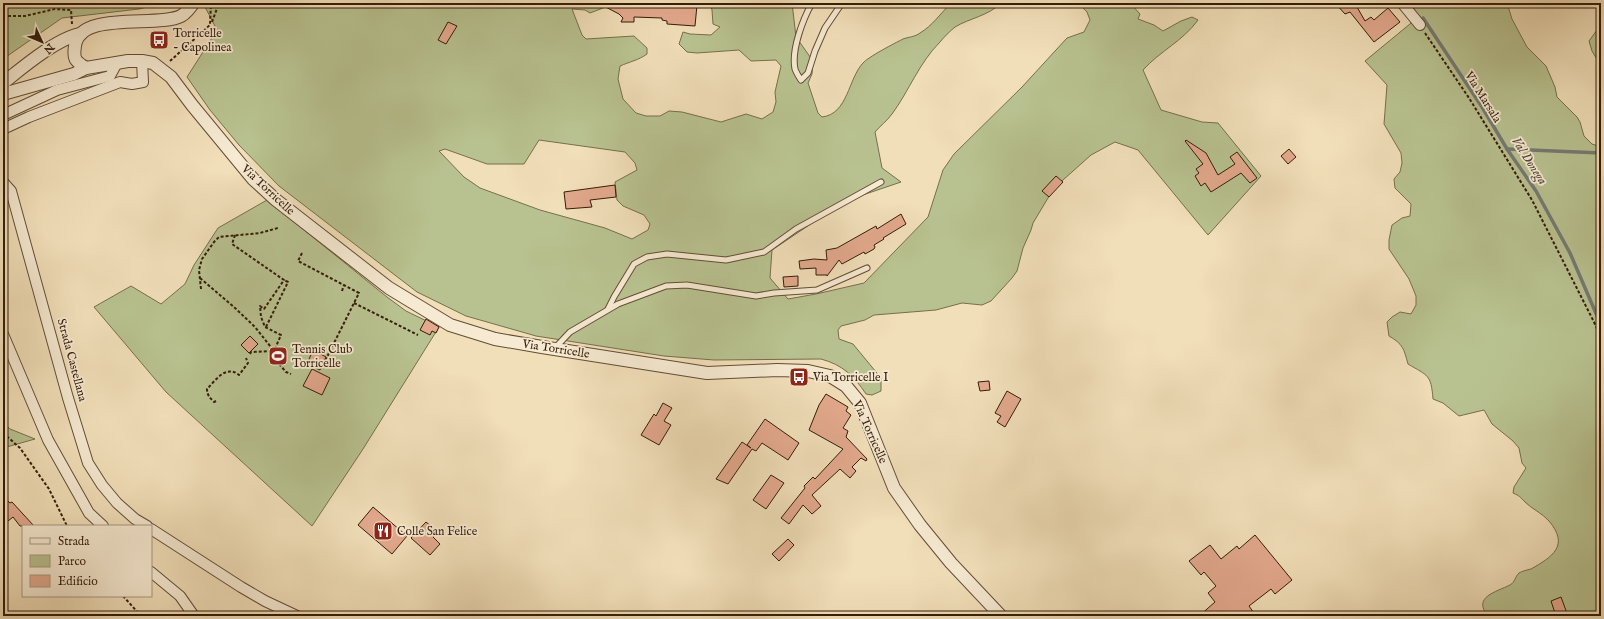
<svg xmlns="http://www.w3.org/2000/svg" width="1604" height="619" font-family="'IM FELL English',serif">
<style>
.green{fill:#b8c290;stroke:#766f4c;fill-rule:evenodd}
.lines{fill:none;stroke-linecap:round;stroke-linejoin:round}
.stream{stroke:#767a74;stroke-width:3.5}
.building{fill:#e3a98e;stroke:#351c09}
.service-casing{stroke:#644d35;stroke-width:7}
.minor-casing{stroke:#644d35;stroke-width:12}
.tertiary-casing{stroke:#644d35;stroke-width:14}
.path{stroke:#351c09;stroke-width:2;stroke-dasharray:3 2;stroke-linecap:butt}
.service{stroke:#f6ead2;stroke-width:5}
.minor{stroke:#f6ead2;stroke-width:10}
.tertiary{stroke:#f6ead2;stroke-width:12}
.labels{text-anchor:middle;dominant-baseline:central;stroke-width:3.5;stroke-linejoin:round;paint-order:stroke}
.poi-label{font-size:12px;fill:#351c09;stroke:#f6ead2;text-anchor:start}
.street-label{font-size:12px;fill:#351c09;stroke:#f6ead2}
.water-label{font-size:13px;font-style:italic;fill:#554b3e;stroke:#f6ead2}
</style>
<rect width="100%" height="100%" fill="#f1dfb9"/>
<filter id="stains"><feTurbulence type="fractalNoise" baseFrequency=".005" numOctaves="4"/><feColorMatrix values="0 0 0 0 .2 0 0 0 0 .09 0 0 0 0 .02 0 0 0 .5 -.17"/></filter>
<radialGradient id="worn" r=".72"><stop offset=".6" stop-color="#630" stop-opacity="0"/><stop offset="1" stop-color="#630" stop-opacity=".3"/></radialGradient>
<!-- green -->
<g class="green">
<path d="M3 3H161L139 9 62 18 3 59Z"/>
<path d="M203 3H605L603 8 590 13 585 10 572 9 582 35 586 39 634 36 647 48V54C639 60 629 62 620 66L618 79 623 99 636 113 646 116H660L669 111 682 112 721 122 746 114 762 119 773 112 776 102 775 92 781 66 776 60 751 61 739 50 697 53 687 52 679 44 683 32 690 34 711 35 720 27 713 24 712 10 710 3H792L796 37 813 61 812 74 808 83 818 113 822 117C848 114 848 79 863 63 868 57 895 43 903 39 908 37 915 37 920 33 932 26 941 13 951 3H1001C988 16 970 18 955 27 950 31 944 37 940 42 919 63 909 91 892 114 887 121 880 126 875 132L882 168 901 182 845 201 772 250 770 278 788 299 816 294 864 283 928 217 943 170 954 154 1022 87 1067 38 1084 32 1090 20 1087 12 1081 6 1069 7 1060 3H1130L1140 14 1138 19 1154 25 1163 31 1181 21 1192 17 1198 20C1183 41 1160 51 1143 70L1161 110 1202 122 1218 123 1261 176 1208 235 1138 150 1115 142 1091 155 1054 188 1033 223 1031 230 1023 248 1017 271 1012 278 991 301 982 305 962 303 936 310 874 315 865 320 841 326 838 330 839 339 853 344 881 378V391L872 395 866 394C854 376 843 365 821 359L714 360 664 356 536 336 466 316 417 292 279 186 239 145 210 110 187 77 217 30ZM539 140 625 152 635 163 637 170 615 182 617 200 623 206 644 215 650 224 648 230 632 239 605 228 540 210 480 188 464 177 439 151 445 149 487 164H524Z"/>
<path d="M1413 3H1507L1512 19 1527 47 1546 66 1555 87 1557 97 1577 117 1580 122 1584 136 1592 144 1601 147V616H1488C1472 597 1496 592 1510 585 1515 582 1515 577 1519 573 1522 571 1527 570 1531 569 1552 557 1570 546 1549 521 1542 513 1532 509 1525 502 1520 497 1520 496 1513 493L1514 487 1526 468 1522 463 1519 448 1513 441 1492 424 1484 410 1459 416 1443 403 1433 399C1431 374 1428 376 1408 364 1404 349 1403 344 1389 336L1387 322 1392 317 1400 312 1411 314 1416 305V296L1409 279 1389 249V240L1392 225 1402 218 1410 216 1411 204 1395 188 1394 179 1400 172 1402 163 1401 153 1384 124 1387 85 1365 61 1416 19Z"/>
<path d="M1597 3H1601V66L1592 51 1589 41 1597 30Z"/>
<path d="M267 200 387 297 406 311 439 327 363 449 312 526 166 392 94 307 131 286 161 304 185 284 194 265 218 228Z"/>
<path d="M3 422 10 429 35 439 3 448Z"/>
</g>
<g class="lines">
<!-- stream -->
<g class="stream">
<path d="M1423 18 1482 107 1507 149 1536 191 1570 253 1601 325"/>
<path d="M1507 149 1601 153"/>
</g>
</g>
<!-- building -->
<g class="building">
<path d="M598 3H675L697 5 695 26 667 24V21L662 20V18L634 17V22H621L623 18 619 14Z"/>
<path d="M1335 3H1362L1357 7 1365 21 1371 17 1374 20 1388 8 1400 22 1374 42 1350 12 1345 14Z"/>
<path d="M448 22 457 26 446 44 438 40Z"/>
<path d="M1186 140 1206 153 1218 175 1235 164 1230 157 1237 152 1257 178 1250 183 1241 173 1211 192 1205 183 1201 186 1195 176 1199 173 1196 169 1203 164 1185 141Z"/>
<path d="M1289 149 1296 157 1288 164 1281 156Z"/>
<path d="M1056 176 1063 182 1049 197 1042 191Z"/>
<path d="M615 185 616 197 590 200 592 207 566 209 564 192Z"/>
<path d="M901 214 906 224 883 238 884 239 874 245 875 247 874 249 865 254 864 252 842 264 839 260 827 276V275H816V268L800 269 799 261 814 259 827 260 826 250 837 248 876 226 877 229Z"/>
<path d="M798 276V286L784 287 783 277Z"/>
<path d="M426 319 439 327 436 333 432 331 430 335 420 330Z"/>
<path d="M250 336 258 344 249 353 241 345Z"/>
<path d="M313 350 326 357 320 370 307 364Z"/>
<path d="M312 369 330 378 322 395 303 386Z"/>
<path d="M989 381 990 390 980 391 978 382Z"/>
<path d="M1007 391 1021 399 1005 427 997 422 1001 416 995 413Z"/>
<path d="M826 394 848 407 846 411 851 415 843 428 848 431 846 437 867 459 866 461 861 458 852 467 856 471 850 478 840 469 812 495 821 506 812 514 803 505 789 524 781 518 805 488 804 486 813 477 815 479 843 449 809 430 819 405Z"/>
<path d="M663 403 672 408 664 421 671 425 659 445 641 435 654 414 656 416Z"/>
<path d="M765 419 799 443 788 460 762 443 756 451 752 449 728 484 716 479 742 442 751 448 747 445Z"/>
<path d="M771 475 784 483 766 509 753 500Z"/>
<path d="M8 501 10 503 12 502 34 526H20L13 517 3 525V505Z"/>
<path d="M373 507 407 536 392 554 358 525Z"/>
<path d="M426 522 438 532 433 537 440 544 430 555 411 538Z"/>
<path d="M1255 535 1292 580 1275 594 1271 589 1249 606 1256 616H1199L1215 602 1208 593 1216 586 1204 572 1201 575 1189 561 1210 545 1221 559 1237 546 1239 549Z"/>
<path d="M788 539 794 545 779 561 772 554Z"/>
<path d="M1561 597 1568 616H1556L1551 601Z"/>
</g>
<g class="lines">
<defs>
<g id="service">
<path d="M812 3C803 19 791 50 795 69 796 72 799 77 801 80L808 73 815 51 825 28 842 3"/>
<path d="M608 309 614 297 634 264 647 257 667 254 726 260 764 252 796 229 881 182"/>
<path d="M555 348 570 332 618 304 666 286 687 285 756 296 774 293 817 290 867 268"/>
</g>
<g id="minor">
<path d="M1402 3 1420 25"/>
<path d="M3 115 57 90 110 76 117 63"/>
<path d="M3 129 29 117 120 82 132 84 143 82 142 61"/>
<path d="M3 182 11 191 68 398 88 463 102 485 117 503 135 519 147 526"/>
<path d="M3 334 48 440 89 513 103 526"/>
<path d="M151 529 241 587 265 601 297 616"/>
<path d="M151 572 180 596 194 616"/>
</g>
<g id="tertiary">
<path d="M86 68C75 61 73 59 75 46 79 10 158 28 181 16 185 14 191 7 193 3"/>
<path d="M3 83C22 68 57 38 81 34"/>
<path d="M3 94 74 74 86 68 128 61H142L153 63 171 77 192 105 253 179 276 200 389 288 450 325 495 339 542 347 707 373 777 370 808 371 830 376 846 386 860 403 894 488 920 525 951 563 1001 616"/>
</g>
</defs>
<!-- service casing -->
<use href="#service" class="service-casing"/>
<!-- minor casing -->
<use href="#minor" class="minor-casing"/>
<!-- tertiary casing -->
<use href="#tertiary" class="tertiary-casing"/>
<!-- path -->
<g class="path">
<path d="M3 16H25L55 9 71 10 72 24"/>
<path d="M212 22 219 3"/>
<path d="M1425 33 1469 98 1532 200 1594 322 1601 338"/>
<path d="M170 61 210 25 211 3"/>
<path d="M235 235 232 244 284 280 264 309 260 306 261 317 265 327 281 335 274 351V358L286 372 291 374"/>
<path d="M302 253 298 261 359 293 324 363"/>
<path d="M200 278 234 307 255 327 274 351"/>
<path d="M201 289 199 270 202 259 214 242 219 237 260 233 278 228"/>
<path d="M342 291 344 285"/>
<path d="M354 303 418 335"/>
<path d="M266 327 288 282 284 280"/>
<path d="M250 354 251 352 274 351"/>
<path d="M216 401 214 402C210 398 207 395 207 389 215 381 226 364 239 375L248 363 246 358"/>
<path d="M3 433 20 448 49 489 67 526"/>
<path d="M123 596 141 616"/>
</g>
<!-- service -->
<use href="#service" class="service"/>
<!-- minor -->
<use href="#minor" class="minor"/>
<!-- tertiary -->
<use href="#tertiary" class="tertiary"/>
</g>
<!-- icons -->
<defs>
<symbol id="bus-square" viewBox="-11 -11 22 22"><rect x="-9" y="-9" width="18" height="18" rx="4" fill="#8f2418" stroke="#f6ead2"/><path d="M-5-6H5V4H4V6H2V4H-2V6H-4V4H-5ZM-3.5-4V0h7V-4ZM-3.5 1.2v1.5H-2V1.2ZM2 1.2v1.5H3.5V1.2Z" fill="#fff"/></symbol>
<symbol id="stadium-square" viewBox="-11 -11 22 22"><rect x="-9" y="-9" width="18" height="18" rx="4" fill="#8f2418" stroke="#f6ead2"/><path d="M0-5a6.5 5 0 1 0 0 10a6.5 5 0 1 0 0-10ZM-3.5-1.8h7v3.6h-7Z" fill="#fff"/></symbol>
<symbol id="restaurant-square" viewBox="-11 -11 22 22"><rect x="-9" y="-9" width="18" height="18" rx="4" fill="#8f2418" stroke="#f6ead2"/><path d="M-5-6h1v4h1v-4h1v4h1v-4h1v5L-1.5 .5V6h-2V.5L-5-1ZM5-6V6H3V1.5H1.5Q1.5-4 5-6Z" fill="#fff"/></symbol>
</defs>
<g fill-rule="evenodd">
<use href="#bus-square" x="148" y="29" width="22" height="22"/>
<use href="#stadium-square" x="267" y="345" width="22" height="22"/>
<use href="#bus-square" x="788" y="366" width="22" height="22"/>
<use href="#restaurant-square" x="372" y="520" width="22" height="22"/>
</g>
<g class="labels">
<!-- poi labels -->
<g class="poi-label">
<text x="173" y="33">Torricelle<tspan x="173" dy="14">- Capolinea</tspan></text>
<text x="292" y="349">Tennis Club<tspan x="292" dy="14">Torricelle</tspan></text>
<text x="813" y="377">Via Torricelle I</text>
<text x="397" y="531">Colle San Felice</text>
</g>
<!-- street labels -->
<g class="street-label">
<text transform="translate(1483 97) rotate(58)">Via Marsala</text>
<text transform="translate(268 190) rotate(43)">Via Torricelle</text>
<text transform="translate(556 349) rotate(9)">Via Torricelle</text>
<text transform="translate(72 360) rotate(75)">Strada Castellana</text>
<text transform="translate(870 432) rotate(66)">Via Torricelle</text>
</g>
<!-- water labels -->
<g class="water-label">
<text transform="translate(1529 161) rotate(57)">Val Donega</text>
</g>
</g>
<!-- margin -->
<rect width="1604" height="619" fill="none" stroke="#f1dfb9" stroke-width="16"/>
<rect x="4" y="4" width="1596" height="611" fill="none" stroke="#351c09" stroke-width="2"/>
<rect x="8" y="8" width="1588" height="603" fill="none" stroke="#351c09"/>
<!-- legend -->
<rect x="22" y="525" width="130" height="72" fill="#f6ead2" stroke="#a99882"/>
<rect x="30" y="538" width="20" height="6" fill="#f6ead2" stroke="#a99882"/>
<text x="58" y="545" font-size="12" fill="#351c09">Strada</text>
<rect x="30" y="555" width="20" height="12" fill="#b8c290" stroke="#a99882"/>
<text x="58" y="565" font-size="12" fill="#351c09">Parco</text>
<rect x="30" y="575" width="20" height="12" fill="#e3a98e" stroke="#a99882"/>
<text x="58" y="585" font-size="12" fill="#351c09">Edificio</text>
<!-- north arrow -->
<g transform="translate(42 42) rotate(134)" stroke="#f6ead2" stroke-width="3" paint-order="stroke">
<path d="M0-3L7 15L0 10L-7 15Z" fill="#351c09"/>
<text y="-6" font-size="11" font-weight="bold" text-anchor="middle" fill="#351c09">N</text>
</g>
<rect width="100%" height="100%" filter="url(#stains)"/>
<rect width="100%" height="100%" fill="url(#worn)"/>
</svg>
